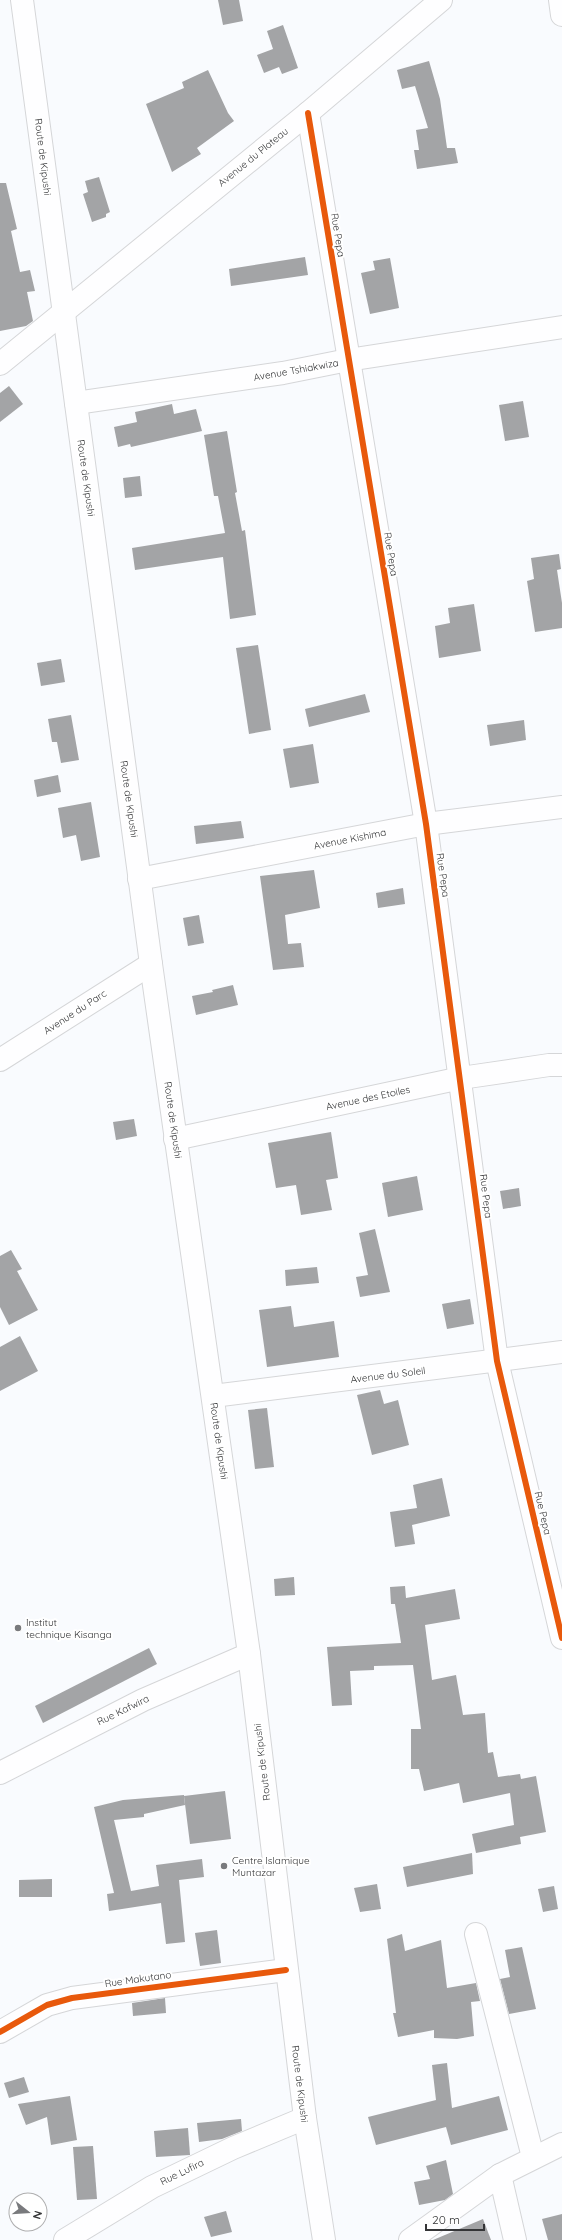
<svg xmlns="http://www.w3.org/2000/svg" width="562" height="2240" font-family="Quicksand,sans-serif">
<style>
.building{fill:#a3a4a6}
.lines{fill:none;stroke-linecap:round;stroke-linejoin:round}
.minor-casing{stroke:#d5d6d8;stroke-width:24}
.secondary-casing{stroke:#d5d6d8;stroke-width:24}
.minor{stroke:#fefeff;stroke-width:22}
.secondary{stroke:#fefeff;stroke-width:22}
.cycleway-casing{stroke:#fff;stroke-width:8}
.cycleway{stroke:#e8590c;stroke-width:6}
.poi-dot{fill:#797a7d;stroke:#fff;stroke-width:1.5}
.labels{text-anchor:middle;dominant-baseline:central;stroke-width:4;stroke-linejoin:round;paint-order:stroke}
.street-label{font-size:10px;fill:#343537;stroke:#fff}
.poi-label{font-size:10px;fill:#343537;stroke:#fff;text-anchor:start}
</style>
<rect width="100%" height="100%" fill="#f9fbfe"/>
<!-- building -->
<g class="building">
<path d="M218 0H239L243 21 223 25Z"/>
<path d="M283 25 298 68 282 74 279 67 264 73 257 55 273 49 267 31Z"/>
<path d="M429 61 440 99 447 148H455L458 163 417 169 414 150H419L416 130 428 128 415 86 402 89 397 70Z"/>
<path d="M208 70 228 113 234 121 197 148 201 154 172 172 146 104 184 88 182 82Z"/>
<path d="M99 177 110 212 106 214V217L92 222 83 194 88 192 85 181Z"/>
<path d="M0 183H6L17 229 11 231 20 272 30 270 35 291 27 292 33 321 26 326 0 331Z"/>
<path d="M305 257 308 275 231 286 229 269Z"/>
<path d="M390 258 399 308 370 314 361 273 375 270 373 261Z"/>
<path d="M9 386 23 404 0 422V393Z"/>
<path d="M523 401 529 437 505 441 499 405Z"/>
<path d="M172 404 174 414 196 409 202 431 131 447 130 444 118 447 114 427 137 422 135 412Z"/>
<path d="M227 431 237 492 235 493 242 531 245 530 256 615 230 619 223 557 135 570 132 548 225 533 218 496H214L204 435Z"/>
<path d="M140 476 142 496 125 498 123 478Z"/>
<path d="M559 554 561 569 557 570 562 603V628L535 632 527 581 534 579 531 558Z"/>
<path d="M474 604 481 651 439 658 435 626 450 623 448 608Z"/>
<path d="M258 645 271 730 249 734 236 648Z"/>
<path d="M61 659 65 682 41 686 37 663Z"/>
<path d="M365 694 370 712 309 727 305 709Z"/>
<path d="M71 715 79 760 61 763 57 742H52L48 719Z"/>
<path d="M524 720 526 740 490 746 487 725Z"/>
<path d="M313 744 319 783 290 788 283 749Z"/>
<path d="M58 775 61 792 37 797 34 780Z"/>
<path d="M91 802 100 857 81 861 76 835 63 838 58 808Z"/>
<path d="M241 821 244 838 196 844 194 826Z"/>
<path d="M314 870 320 908 285 915 288 944 301 943 304 967 273 970 260 876Z"/>
<path d="M403 888 405 904 378 908 376 893Z"/>
<path d="M199 915 204 943 188 946 183 918Z"/>
<path d="M233 985 238 1005 196 1015 192 996 213 992 212 990Z"/>
<path d="M134 1119 137 1136 116 1140 113 1122Z"/>
<path d="M331 1132 338 1178 326 1180 332 1210 301 1215 296 1185 276 1188 268 1143Z"/>
<path d="M417 1176 423 1210 388 1217 382 1183Z"/>
<path d="M519 1188 521 1206 503 1209 500 1191Z"/>
<path d="M375 1229 390 1292 360 1297 356 1277 368 1275 359 1233Z"/>
<path d="M11 1250 22 1269 17 1271 38 1310 9 1325 0 1307V1256Z"/>
<path d="M317 1267 319 1283 286 1286 285 1270Z"/>
<path d="M470 1299 474 1324 447 1329 442 1304Z"/>
<path d="M291 1306 294 1327 334 1321 339 1357 267 1367 259 1310Z"/>
<path d="M20 1336 38 1371 0 1391V1347Z"/>
<path d="M380 1390 384 1404 398 1400 409 1445 372 1455 357 1395Z"/>
<path d="M267 1408 274 1467 255 1469 248 1410Z"/>
<path d="M442 1478 450 1516 412 1525 415 1544 395 1547 390 1512 417 1508 413 1485Z"/>
<path d="M294 1577 295 1595 275 1596 274 1579Z"/>
<path d="M405 1586 406 1598 455 1589 460 1619 425 1625 432 1680 456 1675 463 1715 485 1713 488 1753 493 1752 498 1777 520 1774 521 1779 536 1776 546 1832 520 1837 521 1844 476 1853 472 1834 514 1825 510 1793 463 1803 459 1783 424 1791 419 1769H411V1729H421L413 1665 374 1666V1670L350 1671 352 1705 332 1706 327 1647 401 1643 395 1604H391L390 1587Z"/>
<path d="M149 1648 157 1664 43 1723 35 1706Z"/>
<path d="M225 1791 231 1839 190 1844 184 1796Z"/>
<path d="M184 1795 185 1805 144 1814V1817L114 1820 131 1891 159 1886 156 1865 202 1859 204 1877 179 1880 185 1942 166 1944 161 1903 109 1911 107 1894 114 1893 94 1807 123 1800Z"/>
<path d="M472 1853 473 1874 407 1887 403 1867Z"/>
<path d="M52 1879V1897H19V1880Z"/>
<path d="M377 1884 381 1909 360 1912 354 1888Z"/>
<path d="M554 1886 558 1909 543 1912 538 1889Z"/>
<path d="M217 1930 221 1963 200 1966 195 1933Z"/>
<path d="M402 1934 405 1951 441 1940 447 1988 476 1983 480 2001 471 2002 474 2036 457 2039 434 2038V2030L398 2037 393 2013H396L387 1939Z"/>
<path d="M522 1947 536 2009 509 2014 500 1979 510 1977 505 1950Z"/>
<path d="M165 1998 166 2013 133 2016 132 2003Z"/>
<path d="M447 2063 452 2108 499 2096 508 2130 451 2145 446 2127 376 2145 368 2117 436 2100 432 2065Z"/>
<path d="M24 2077 29 2092 9 2098 4 2083Z"/>
<path d="M70 2096 77 2140 51 2145 47 2117 26 2125 18 2104Z"/>
<path d="M241 2119 242 2131 222 2139 199 2142 197 2123Z"/>
<path d="M188 2128 190 2155 156 2157 154 2131Z"/>
<path d="M93 2146 97 2199 77 2200 73 2147Z"/>
<path d="M446 2160 453 2194 445 2200 419 2205 414 2182 430 2179 426 2166Z"/>
<path d="M226 2211 232 2232 211 2237 204 2217Z"/>
<path d="M562 2214V2240H548L542 2219Z"/>
<path d="M483 2219 491 2240H433Z"/>
</g>
<g class="lines">
<defs>
<g id="minor">
<path d="M560 0 562 15"/>
<path d="M308 113 426 824 497 1361 562 1638"/>
<path d="M0 364 308 113 441 0"/>
<path d="M76 403 283 373 348 360 562 327"/>
<path d="M139 879 426 824 562 807"/>
<path d="M0 1060 151 964"/>
<path d="M175 1139 461 1078 549 1065H562"/>
<path d="M213 1396 562 1352"/>
<path d="M0 1773 143 1700 249 1654"/>
<path d="M476 1934 533 2157"/>
<path d="M0 2032 47 2005 72 1998 286 1970"/>
<path d="M500 2175 515 2240"/>
<path d="M65 2240 152 2187 233 2148 305 2118"/>
<path d="M410 2240 500 2175 562 2144"/>
</g>
<path id="secondary" d="M22 0 151 964 249 1654 305 2118 324 2240"/>
</defs>
<!-- minor casing -->
<use href="#minor" class="minor-casing"/>
<!-- secondary casing -->
<use href="#secondary" class="secondary-casing"/>
<!-- minor -->
<use href="#minor" class="minor"/>
<!-- secondary -->
<use href="#secondary" class="secondary"/>
<defs>
<g id="cycleway">
<path d="M308 113 426 824 497 1361 562 1638"/>
<path d="M0 2032 47 2005 72 1998 286 1970"/>
</g>
</defs>
<!-- cycleway casing -->
<use href="#cycleway" class="cycleway-casing"/>
<!-- cycleway -->
<use href="#cycleway" class="cycleway"/>
</g>
<!-- markers -->
<g class="poi-dot">
<circle cx="18" cy="1628" r="4"/>
<circle cx="224" cy="1866" r="4"/>
</g>
<g class="labels">
<!-- street labels -->
<g class="street-label">
<text transform="translate(43 157) rotate(83)">Route de Kipushi</text>
<text transform="translate(253 157) rotate(-39)">Avenue du Plateau</text>
<text transform="translate(338 235) rotate(81)">Rue Pepa</text>
<text transform="translate(296 370) rotate(-10)">Avenue Tshiakwiza</text>
<text transform="translate(86 478) rotate(82)">Route de Kipushi</text>
<text transform="translate(391 554) rotate(81)">Rue Pepa</text>
<text transform="translate(129 799) rotate(82)">Route de Kipushi</text>
<text transform="translate(350 839) rotate(-11)">Avenue Kishima</text>
<text transform="translate(443 875) rotate(82)">Rue Pepa</text>
<text transform="translate(75 1012) rotate(-33)">Avenue du Parc</text>
<text transform="translate(368 1098) rotate(-12)">Avenue des Etoiles</text>
<text transform="translate(173 1120) rotate(82)">Route de Kipushi</text>
<text transform="translate(486 1196) rotate(83)">Rue Pepa</text>
<text transform="translate(388 1375) rotate(-7)">Avenue du Soleil</text>
<text transform="translate(219 1441) rotate(82)">Route de Kipushi</text>
<text transform="translate(543 1513) rotate(77)">Rue Pepa</text>
<text transform="translate(123 1710) rotate(-26)">Rue Kafwira</text>
<text transform="translate(262 1762) rotate(-97)">Route de Kipushi</text>
<text transform="translate(138 1979) rotate(-8)">Rue Makutano</text>
<text transform="translate(300 2084) rotate(83)">Route de Kipushi</text>
<text transform="translate(182 2172) rotate(-26)">Rue Lufira</text>
</g>
<!-- poi labels -->
<g class="poi-label">
<text x="26" y="1622">Institut<tspan x="26" dy="12">technique Kisanga</tspan></text>
<text x="232" y="1860">Centre Islamique<tspan x="232" dy="12">Muntazar</tspan></text>
</g>
</g>
<!-- north arrow -->
<g transform="translate(28 2212) rotate(107)"><circle r="19" fill="#ffffff" stroke="#aeaeaf"/>
<path d="M0-3L7 15L0 10L-7 15Z" fill="#797a7d"/>
<text y="-6" font-size="11" font-weight="bold" text-anchor="middle" fill="#343537">N</text>
</g>
<!-- scale -->
<path d="M426 2224v6h58v-6" fill="none" stroke="#343537" stroke-width="2"/>
<text x="432" y="2224" font-size="12" fill="#343537" stroke="#ffffff" stroke-width="3" paint-order="stroke">20 m</text>
</svg>
